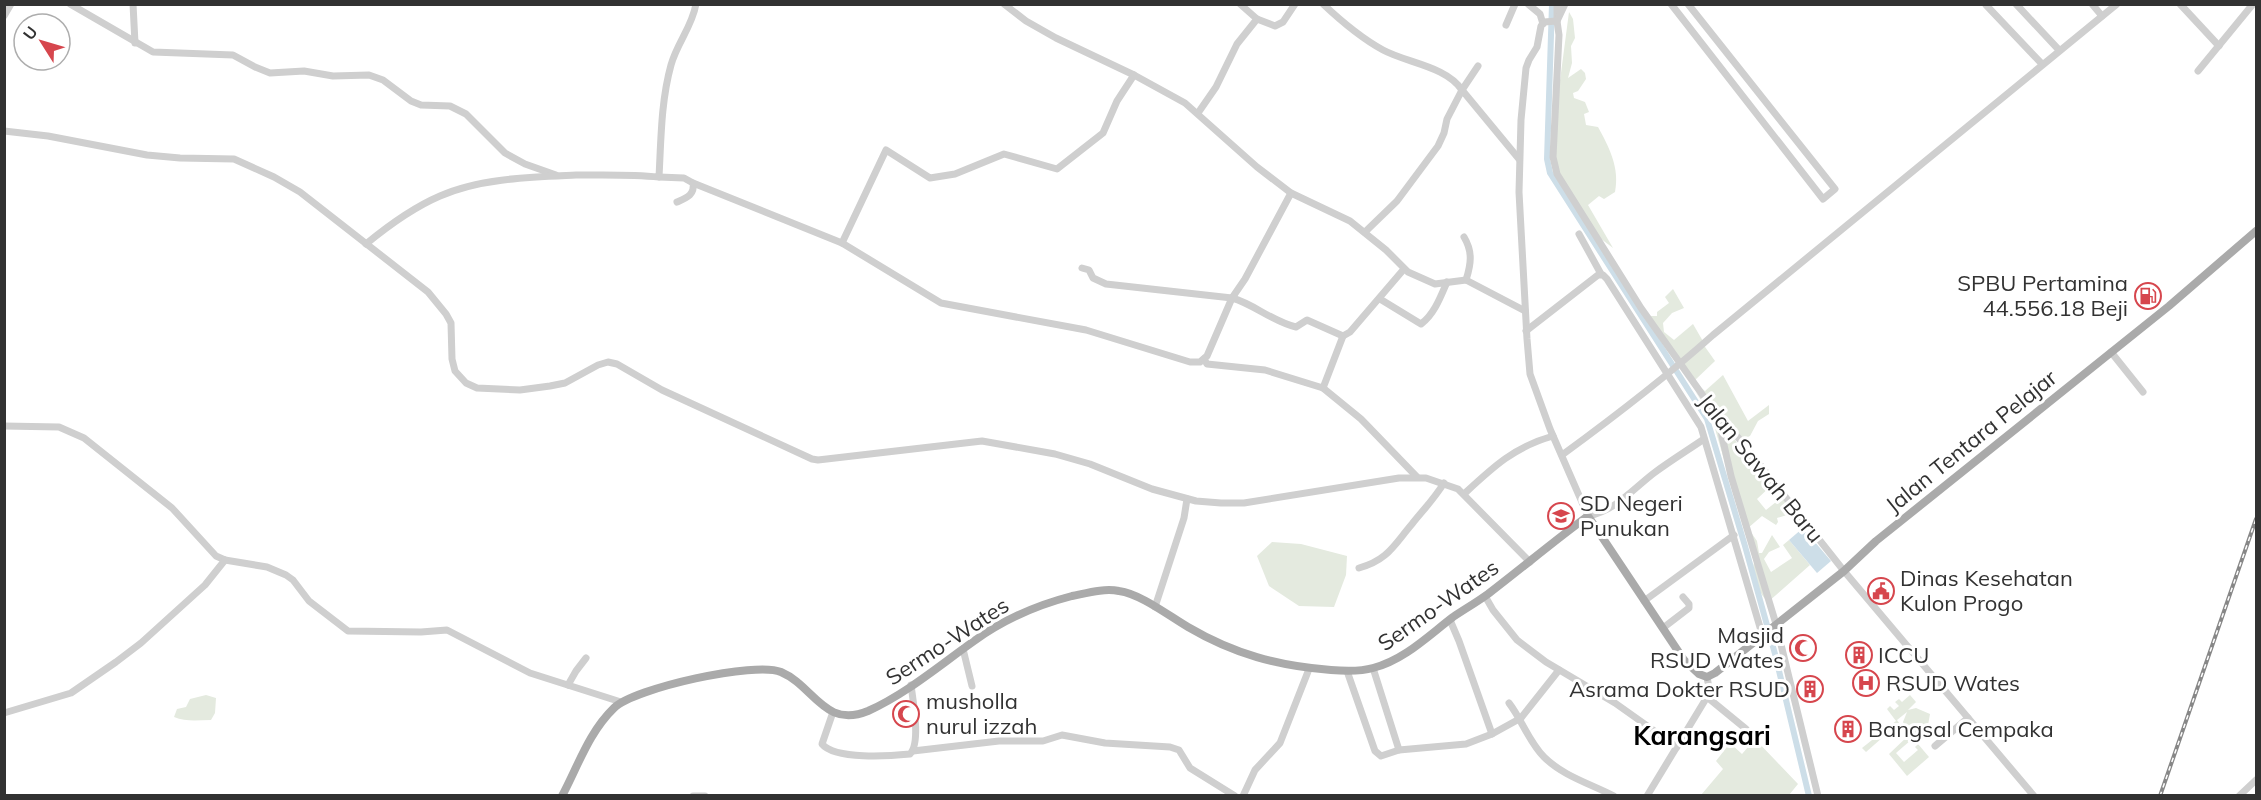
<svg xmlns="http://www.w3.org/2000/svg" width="2261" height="800" font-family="Mulish,sans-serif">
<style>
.green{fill:#e4eadf}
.water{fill:#cddee8}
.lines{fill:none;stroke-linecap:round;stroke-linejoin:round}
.canal{stroke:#cddee8;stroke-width:6}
.minor{stroke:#cfcfcf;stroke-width:7}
.major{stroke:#aaa;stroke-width:8}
.rail-casing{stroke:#878787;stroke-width:4}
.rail{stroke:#fff;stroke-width:1.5;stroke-dasharray:4.5;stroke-linecap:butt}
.labels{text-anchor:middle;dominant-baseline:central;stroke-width:6;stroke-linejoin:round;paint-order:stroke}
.poi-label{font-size:22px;fill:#323232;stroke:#fff;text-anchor:start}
.street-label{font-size:22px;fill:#323232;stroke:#fff}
.quarter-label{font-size:26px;font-weight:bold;fill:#000;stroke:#fff}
</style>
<rect width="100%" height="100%" fill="#fff"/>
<!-- green -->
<g class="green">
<path d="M1569 12 1573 19 1575 38 1571 46 1572 63 1568 78 1581 69 1585 73 1586 79 1578 91 1573 93 1574 98 1585 102 1589 112 1584 114 1586 125 1598 127C1609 147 1620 168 1615 192L1604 199 1599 196 1588 205 1613 248 1596 235 1555 170 1559 88Z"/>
<path d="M1673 289 1684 308 1672 313 1663 323 1664 332 1674 340 1693 324 1704 343 1703 344 1715 361 1694 381 1650 316H1657V312L1669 303 1665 297Z"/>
<path d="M1723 375 1748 421 1769 405V414L1758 421 1750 436 1743 439 1712 406 1699 386 1705 391Z"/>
<path d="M1695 391 1772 485 1757 499 1766 510 1782 497 1792 509 1787 515 1777 518 1778 522 1776 525 1762 516 1748 528 1757 541 1759 553H1762L1772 535 1780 547 1769 552 1764 559 1771 572 1792 558 1783 545 1789 540 1810 565 1768 602C1759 594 1751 574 1754 562L1711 415Z"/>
<path d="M1272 542 1301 544 1347 556 1346 575 1334 607 1299 606 1269 586 1257 556Z"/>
<path d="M206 695 216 698 215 713 211 720C198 720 186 722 174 717L177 709 186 707 190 699Z"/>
<path d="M1910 695 1916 702 1908 710 1916 708 1930 714 1928 725 1930 731 1919 740H1911L1896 753 1904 762 1918 750 1915 747 1918 744 1929 757 1907 776 1889 754 1909 735 1903 722 1907 712 1897 720 1899 723 1866 752 1862 748 1896 721 1887 709 1890 706 1894 710 1899 706 1895 702 1899 699 1902 702Z"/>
<path d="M1755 739 1798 784 1789 795H1701L1723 769 1716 761 1730 743 1742 754Z"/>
</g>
<!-- water -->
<path class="water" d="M1803 528 1831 561 1817 573 1789 540Z"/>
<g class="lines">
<!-- canal -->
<path class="canal" d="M1552 4 1547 159 1550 173 1707 419 1745 546 1775 654 1809 796"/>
<!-- minor -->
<g class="minor">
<path d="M70 4 153 52 233 55 255 67 270 73 304 71 333 76 369 75 383 80 411 101 421 105 450 106 466 114 505 153 525 164 556 175"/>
<path d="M133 4 135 43"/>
<path d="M1004 4 1026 21 1056 38 1134 75 1185 103 1257 167 1291 193 1350 221 1386 250 1408 272 1435 284 1466 280 1525 311"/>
<path d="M1240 4 1257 19 1275 26 1283 22 1295 4"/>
<path d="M1323 4C1341 21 1361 38 1383 50 1407 63 1446 66 1462 90L1478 66"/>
<path d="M1528 4 1540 14 1543 24"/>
<path d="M1557 4V21L1559 35 1553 157 1557 174 1641 308 1711 407 1742 442 1844 571 2034 796"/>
<path d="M1565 4 1557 21 1544 22 1541 26 1537 47 1529 60 1526 68 1521 120 1519 192 1527 339 1530 374 1550 429 1588 516C1615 511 1633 489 1654 473 1670 461 1688 450 1704 439"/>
<path d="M1671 4 1823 199 1835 189 1688 4"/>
<path d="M2016 4 2059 50"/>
<path d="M2092 4 2102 16"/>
<path d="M2180 4 2219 46"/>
<path d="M1986 5 2042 64"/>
<path d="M4 16 11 4"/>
<path d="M1506 25 1515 4"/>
<path d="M2198 71 2253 4"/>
<path d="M1198 113 1216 87 1237 44 1257 19"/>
<path d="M4 131 48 136 147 155 180 158 234 159 274 177 300 192 428 292 446 314 451 323 452 359 455 371 466 383 477 388 520 390 550 386 565 383 598 365 608 362 617 364 662 390 812 459 818 460 982 441 1055 454 1090 464 1152 489 1196 501 1221 503H1244L1399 478H1426L1458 489 1530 562"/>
<path d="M659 177 684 178 693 183C695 195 686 198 677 202"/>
<path d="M693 183 842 243 941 303 1086 330 1190 362H1200L1207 356 1232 298 1245 279 1291 193"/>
<path d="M1365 232 1397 201 1438 146 1444 133 1447 119 1462 90 1519 159"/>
<path d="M1579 234 1601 274"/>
<path d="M1464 237C1473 252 1471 264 1466 280"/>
<path d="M842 243 886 150 930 178 955 174 1004 154 1057 169 1103 133 1117 101 1134 75"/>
<path d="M366 244C389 225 412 208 440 196 480 178 533 177 576 175 604 175 630 174 659 177 661 140 661 101 671 65 677 43 692 27 696 4"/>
<path d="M1082 268 1089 270 1093 278 1106 284 1232 298C1254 304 1273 322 1296 327L1307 320 1343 336 1350 332 1404 269"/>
<path d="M1380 299 1421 324C1434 315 1441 296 1447 282"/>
<path d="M1526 331 1598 275H1603L1607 279 1701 427 1762 634"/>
<path d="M2111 352 2143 392"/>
<path d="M1204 359 1207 364 1265 370 1323 388 1361 419 1417 477"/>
<path d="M1323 388 1343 336"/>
<path d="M1720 418 1722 436 1731 476 1776 624 1818 796"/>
<path d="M4 426 59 427 84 438 172 508 216 556 225 560 267 567 286 575 293 580 309 601 348 631 421 632 447 630 530 673 621 702"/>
<path d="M1562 455C1614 417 1665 378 1713 335L2117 4"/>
<path d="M1464 494C1493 467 1514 447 1553 436"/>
<path d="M1359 568C1388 560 1394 545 1412 524 1424 509 1434 499 1444 483"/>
<path d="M1485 596 1493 610 1517 640 1546 662 1615 703 1677 747"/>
<path d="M1644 601 1734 535"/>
<path d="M1155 607 1184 518 1187 499"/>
<path d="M1450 620 1459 641 1492 734"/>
<path d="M1663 628 1689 608V604L1683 597"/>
<path d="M963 649 972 686"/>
<path d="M1373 668 1399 750"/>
<path d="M1347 671 1375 751 1381 756 1399 750 1466 744 1492 734 1521 718 1559 670"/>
<path d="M568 685 576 671 586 658"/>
<path d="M1707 697 1746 729"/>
<path d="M1509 703C1522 720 1529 742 1544 757 1563 776 1591 784 1614 796"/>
<path d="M833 712 822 744C835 760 890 756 910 754 921 743 913 701 911 685"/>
<path d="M4 713 71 693 116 662 141 643 205 585 225 560"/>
<path d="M1935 746 1968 718"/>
<path d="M913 751 999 741H1043L1062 735 1105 743 1170 747 1179 750 1190 768 1235 796"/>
<path d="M693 796H705"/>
<path d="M1243 796 1255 770 1280 743 1309 669"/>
<path d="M1647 796 1707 697 1709 688 1707 677"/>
<path d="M2239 796 2256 780"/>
</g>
<!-- major -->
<path class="major" d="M562 796C578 766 589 732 614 708 634 688 756 661 781 672 814 686 824 729 868 711 906 694 940 665 974 641 1003 620 1037 605 1072 596 1087 593 1104 588 1119 591 1141 594 1169 616 1188 627 1234 654 1278 666 1331 670 1344 671 1359 672 1373 668 1404 660 1428 636 1453 617 1465 609 1477 602 1488 594 1522 568 1554 541 1588 516L1684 660 1699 674 1707 677 1715 673 1844 571 1876 541 2169 306 2256 231"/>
<defs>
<path id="rail" d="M2160 796 2256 519"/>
</defs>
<!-- rail casing -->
<use href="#rail" class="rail-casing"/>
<!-- rail -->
<use href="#rail" class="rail"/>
</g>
<!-- icons -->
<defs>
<symbol id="fuel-ring" viewBox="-11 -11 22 22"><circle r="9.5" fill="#fff" stroke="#d6464d" stroke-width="1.5"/><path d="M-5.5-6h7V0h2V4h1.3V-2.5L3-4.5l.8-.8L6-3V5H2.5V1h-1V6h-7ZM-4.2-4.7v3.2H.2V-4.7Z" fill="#d6464d"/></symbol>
<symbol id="school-ring" viewBox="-11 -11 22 22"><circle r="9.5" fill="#fff" stroke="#d6464d" stroke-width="1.5"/><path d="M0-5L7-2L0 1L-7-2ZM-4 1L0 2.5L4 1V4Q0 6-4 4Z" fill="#d6464d"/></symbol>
<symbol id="civic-ring" viewBox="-11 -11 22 22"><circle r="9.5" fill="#fff" stroke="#d6464d" stroke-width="1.5"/><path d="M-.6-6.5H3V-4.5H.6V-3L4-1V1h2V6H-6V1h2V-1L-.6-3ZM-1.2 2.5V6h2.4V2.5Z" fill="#d6464d"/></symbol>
<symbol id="mosque-ring" viewBox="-11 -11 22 22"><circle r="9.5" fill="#fff" stroke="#d6464d" stroke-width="1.5"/><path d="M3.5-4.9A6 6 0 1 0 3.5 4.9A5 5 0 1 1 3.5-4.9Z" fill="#d6464d"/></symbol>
<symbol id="building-ring" viewBox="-11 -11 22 22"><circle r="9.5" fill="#fff" stroke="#d6464d" stroke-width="1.5"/><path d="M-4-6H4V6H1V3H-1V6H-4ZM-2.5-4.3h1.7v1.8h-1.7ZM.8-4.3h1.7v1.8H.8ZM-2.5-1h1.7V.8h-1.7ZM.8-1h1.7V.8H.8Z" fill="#d6464d"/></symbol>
<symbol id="hospital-ring" viewBox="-11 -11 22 22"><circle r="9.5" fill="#fff" stroke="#d6464d" stroke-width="1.5"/><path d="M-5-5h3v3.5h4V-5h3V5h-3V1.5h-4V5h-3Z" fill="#d6464d"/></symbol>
</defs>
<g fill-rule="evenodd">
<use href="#fuel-ring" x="2133" y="281" width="30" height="30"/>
<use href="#school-ring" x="1546" y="501" width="30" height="30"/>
<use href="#civic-ring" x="1866" y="576" width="30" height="30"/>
<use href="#mosque-ring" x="1788" y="633" width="30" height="30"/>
<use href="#building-ring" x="1844" y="640" width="30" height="30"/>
<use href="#hospital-ring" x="1851" y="668" width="30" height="30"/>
<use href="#building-ring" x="1795" y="674" width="30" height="30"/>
<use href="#mosque-ring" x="891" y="699" width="30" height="30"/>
<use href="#building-ring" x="1833" y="714" width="30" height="30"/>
</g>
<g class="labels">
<!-- poi labels -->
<g class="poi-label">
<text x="2128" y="283" text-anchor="end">SPBU Pertamina<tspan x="2128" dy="25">44.556.18 Beji</tspan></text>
<text x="1580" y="503">SD Negeri<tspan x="1580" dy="25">Punukan</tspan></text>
<text x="1900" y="578">Dinas Kesehatan<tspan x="1900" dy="25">Kulon Progo</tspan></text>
<text x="1784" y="635" text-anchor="end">Masjid<tspan x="1784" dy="25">RSUD Wates</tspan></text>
<text x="1878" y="655">ICCU</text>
<text x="1886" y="683">RSUD Wates</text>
<text x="1790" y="689" text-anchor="end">Asrama Dokter RSUD</text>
<text x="926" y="701">musholla<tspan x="926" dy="25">nurul izzah</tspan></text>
<text x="1868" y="729">Bangsal Cempaka</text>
</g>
<!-- street labels -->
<g class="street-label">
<text transform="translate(1971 441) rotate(-39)">Jalan Tentara Pelajar</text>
<text transform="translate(1761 468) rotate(51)">Jalan Sawah Baru</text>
<text transform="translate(1438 605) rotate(-35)">Sermo-Wates</text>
<text transform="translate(947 641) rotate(-33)">Sermo-Wates</text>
</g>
<!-- quarter labels -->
<g class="quarter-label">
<text x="1702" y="735">Karangsari</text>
</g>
</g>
<!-- border -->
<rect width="2261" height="800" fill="none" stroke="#323232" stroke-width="12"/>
<!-- north arrow -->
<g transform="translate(42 42) rotate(307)"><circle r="28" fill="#ffffff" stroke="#adadad" stroke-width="1.5"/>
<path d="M0-4.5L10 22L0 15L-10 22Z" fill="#d6464d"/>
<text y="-9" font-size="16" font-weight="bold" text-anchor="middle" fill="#323232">U</text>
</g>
</svg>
